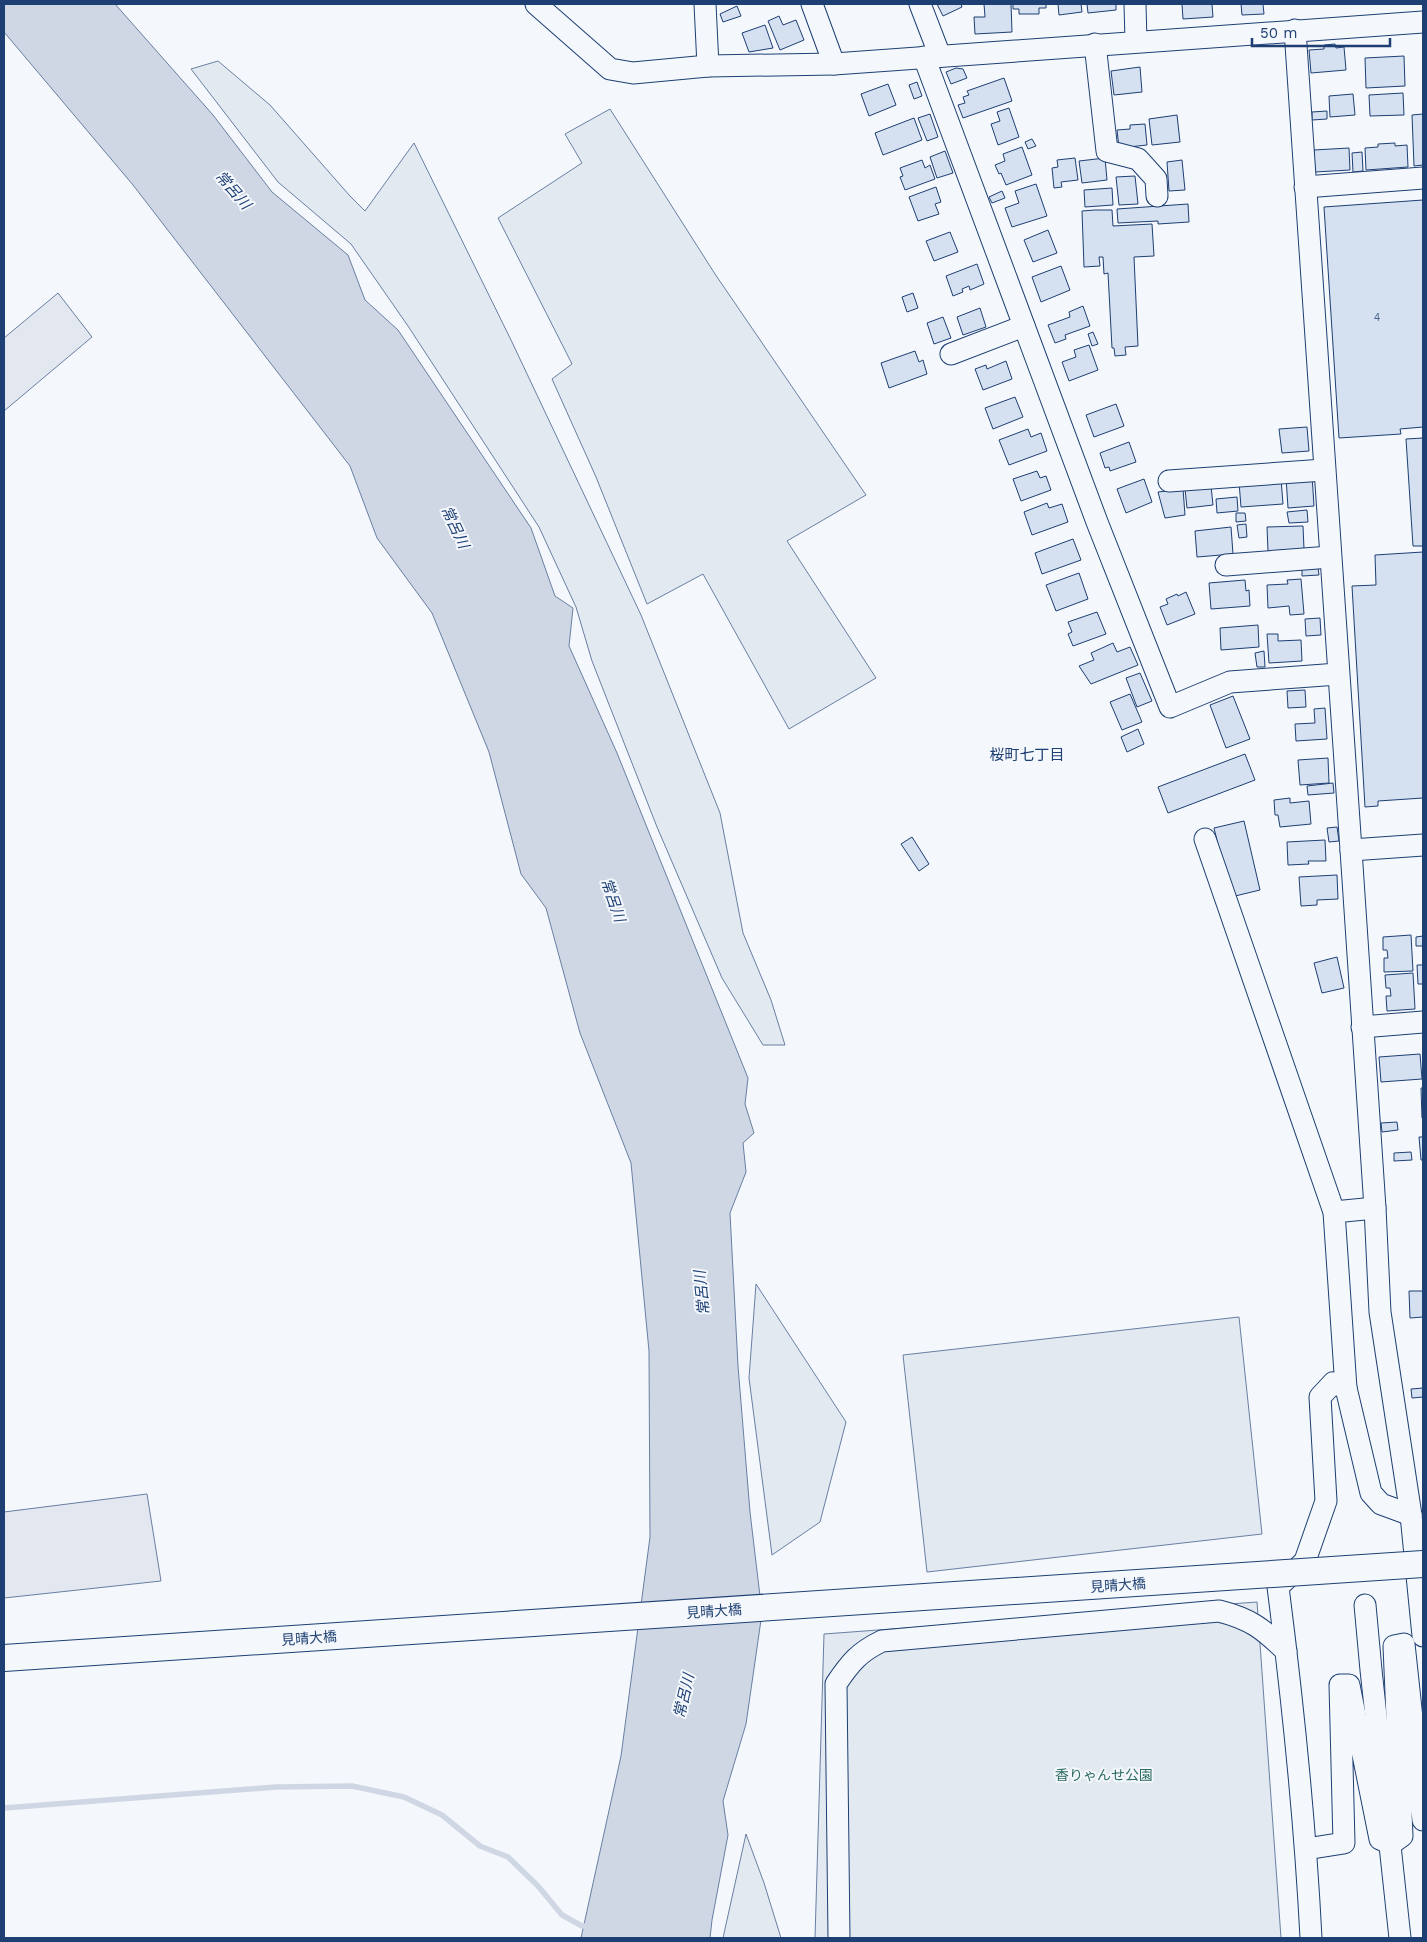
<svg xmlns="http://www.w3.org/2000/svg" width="1427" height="1942" font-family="'Work Sans','Noto Sans JP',sans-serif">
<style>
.green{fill:#e3e9f0;stroke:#687fa3}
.parking{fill:#e3e8f0;stroke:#687fa3}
.water{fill:#cfd7e4;stroke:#687fa3}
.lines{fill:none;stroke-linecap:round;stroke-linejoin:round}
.stream{stroke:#cfd7e4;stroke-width:5.5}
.building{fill:#d5e0f0;stroke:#1d3f73}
.minor-casing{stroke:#1d3f73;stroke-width:23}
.minor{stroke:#f4f7fb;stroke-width:21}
.major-bridge-casing{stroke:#1d3f73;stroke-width:28;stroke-linecap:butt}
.major-bridge{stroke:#f4f7fb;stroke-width:26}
.labels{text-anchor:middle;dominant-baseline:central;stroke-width:4;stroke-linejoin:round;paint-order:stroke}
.number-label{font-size:11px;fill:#4b6792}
.street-label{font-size:14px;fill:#1d3f73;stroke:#f4f7fb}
.park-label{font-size:14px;fill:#2c6c60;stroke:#f4f7fb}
.water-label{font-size:15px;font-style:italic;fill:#1d3f73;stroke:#f4f7fb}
.neighbourhood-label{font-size:15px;fill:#1d3f73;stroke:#f4f7fb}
</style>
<rect width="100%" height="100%" fill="#f4f7fb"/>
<!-- green -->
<g class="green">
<path d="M218 61 270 105 350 196 365 211 414 143 511 340 641 615 720 813 743 933 771 1000 785 1045H763L722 978 657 827 592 661 576 607 539 527 408 326 351 244 278 182 191 69Z"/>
<path d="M610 109 715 274 866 495 787 541 876 678 789 729 703 574 647 604 596 477 552 379 572 364 498 218 582 163 565 134Z"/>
<path d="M756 1284 846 1422 820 1522 772 1555 749 1378Z"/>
<path d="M1239 1317 1262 1534 927 1572 903 1355Z"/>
<path d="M1257 1602 1281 1938H815L824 1634Z"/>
<path d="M746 1834 764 1883 781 1938H723Z"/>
</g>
<!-- parking -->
<g class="parking">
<path d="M58 293 92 337 4 411V338Z"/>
<path d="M147 1494 161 1581 4 1598V1512Z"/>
</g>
<!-- water -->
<path class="water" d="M4 4H115L213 115 272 192 348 255 365 300 398 330 531 528 555 596 573 608 569 646 617 753 748 1078 745 1104 754 1133 743 1143 746 1172 730 1213 738 1366 750 1512 762 1613 746 1724 723 1801 728 1835 712 1920 710 1938H581L621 1756 650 1537 649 1351 631 1163 580 1033 546 908 521 874 489 752 432 613 377 538 350 466 133 185 4 32Z"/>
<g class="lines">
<!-- stream -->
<path class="stream" d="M4 1808 276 1787 352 1786 404 1797 442 1815 480 1846 508 1857 538 1886 562 1915 582 1926H589"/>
</g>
<!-- building -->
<g class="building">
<path d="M937 4H961L962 7 943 16Z"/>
<path d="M984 4H1011L1012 32 975 34 974 17H985Z"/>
<path d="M1013 4H1046V8H1039V14H1019V9H1013Z"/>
<path d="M1058 4H1081L1082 12 1059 15Z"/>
<path d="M1087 4H1116V10L1088 13Z"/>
<path d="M1182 4H1212L1213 17 1183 19Z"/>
<path d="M1241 4H1263L1264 14 1242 15Z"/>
<path d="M737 6 741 16 723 22 720 14Z"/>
<path d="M779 16 783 25 796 20 804 40 780 50 768 21Z"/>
<path d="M765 25 773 48 749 52 742 33Z"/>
<path d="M1335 44 1336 48 1344 47 1346 70 1311 73 1309 50 1324 49V45Z"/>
<path d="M1404 56 1405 86 1366 88 1365 58Z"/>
<path d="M1140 67 1142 92 1114 95 1111 71Z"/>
<path d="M956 68 963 69 967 78 951 84 946 72Z"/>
<path d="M1004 78 1012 101 963 118 958 105 965 103 963 97 969 95 967 91Z"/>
<path d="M917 82 922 96 914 99 909 85Z"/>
<path d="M888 84 896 105 869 116 861 94Z"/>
<path d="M1403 93 1404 115 1370 116 1369 95Z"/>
<path d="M1353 94 1355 115 1330 117 1329 96Z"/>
<path d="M1009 108 1019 137 998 145 991 124 1000 121 997 112Z"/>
<path d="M1327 111V119L1312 120V112Z"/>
<path d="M930 114 938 137 927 141 918 118Z"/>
<path d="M1423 114V165L1414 166 1412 115Z"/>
<path d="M1177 115 1180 142 1152 145 1149 119Z"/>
<path d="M914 118 922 140 883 155 875 133Z"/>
<path d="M1145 124 1147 145 1119 148 1117 130 1130 129V125Z"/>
<path d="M1032 139 1036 146 1028 149 1025 142Z"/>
<path d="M1395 143V146L1407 145 1408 167 1366 170 1365 148 1378 147V144Z"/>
<path d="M1022 147 1032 175 1006 185 1001 173 999 174 995 165 1005 161 1003 154Z"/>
<path d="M1349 148 1350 170 1315 172 1314 150Z"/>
<path d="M945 151 953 173 937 178 930 157Z"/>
<path d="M1362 152 1363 171 1353 172 1352 153Z"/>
<path d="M1075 158 1078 180 1061 182 1062 187 1054 188 1052 168 1058 167 1057 160Z"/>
<path d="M1105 158 1107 180 1082 183 1079 161Z"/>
<path d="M922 160 925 168 930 165 935 179 905 190 900 177 903 176 900 168Z"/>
<path d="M1182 160 1185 190 1169 191 1167 162Z"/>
<path d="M1135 176 1138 204 1119 205 1116 177Z"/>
<path d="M1036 184 1047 216 1012 227 1005 208 1019 203 1015 191Z"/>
<path d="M936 187 941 202 935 204 939 214 918 221 909 197Z"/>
<path d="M1112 188 1113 205 1085 207 1084 190Z"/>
<path d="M1002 191 1005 198 992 203 989 197Z"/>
<path d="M1423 200V427L1400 429 1401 434 1339 438 1324 207Z"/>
<path d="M1188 204 1189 222 1158 224V221L1118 223 1117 209Z"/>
<path d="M1095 210H1112L1113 226 1152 224 1154 256 1134 257 1138 346 1125 347 1126 355 1115 356 1114 348H1112L1108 273 1104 274 1103 257H1099L1100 266 1084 267 1082 211Z"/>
<path d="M1048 230 1057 253 1033 262 1024 240Z"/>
<path d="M950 232 958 252 934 261 926 241Z"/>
<path d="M977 264 984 284 970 290 969 286 962 289 963 292 953 296 946 276Z"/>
<path d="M1061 266 1070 290 1041 302 1032 277Z"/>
<path d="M913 293 918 308 907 312 902 297Z"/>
<path d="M1083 306 1090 326 1065 335 1066 339 1055 343 1048 325 1070 317 1069 312Z"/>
<path d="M980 308 986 327 963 335 957 317Z"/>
<path d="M943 317 951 338 934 344 927 323Z"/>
<path d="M1093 332 1098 344 1092 346 1088 334Z"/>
<path d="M1089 345 1098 370 1069 381 1062 362 1076 357 1074 350Z"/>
<path d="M915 351 919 362 923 360 927 374 889 388 881 363Z"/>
<path d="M1006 361 1012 379 983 390 975 369 986 365 987 369Z"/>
<path d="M1015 397 1023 417 993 429 985 408Z"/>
<path d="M1116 404 1124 426 1094 437 1086 415Z"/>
<path d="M1307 427 1309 451 1282 453 1279 429Z"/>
<path d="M1028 429 1031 437 1041 433 1047 451 1009 465 999 440Z"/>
<path d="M1423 438V546H1413L1406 439Z"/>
<path d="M1129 442 1136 462 1110 471 1109 467 1105 468 1100 453Z"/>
<path d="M1037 471 1040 478 1046 476 1051 490 1021 501 1013 479Z"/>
<path d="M1312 475 1314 506 1288 508 1286 477Z"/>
<path d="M1144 479 1152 502 1126 513 1117 489Z"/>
<path d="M1281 479 1283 504 1241 507 1239 482Z"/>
<path d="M1211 486 1213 505 1187 508 1185 489Z"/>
<path d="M1183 489 1185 515 1165 518 1158 492Z"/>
<path d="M1237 497 1238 511 1217 513 1216 499Z"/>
<path d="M1047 503 1049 508 1062 504 1068 522 1032 535 1024 512Z"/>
<path d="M1307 510 1308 522 1289 523 1287 512Z"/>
<path d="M1236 513H1245L1246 521 1236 522Z"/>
<path d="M1246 524 1247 537 1239 538 1237 525Z"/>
<path d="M1303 526 1304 549 1268 551 1267 527Z"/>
<path d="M1231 527 1233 554 1197 557 1195 531Z"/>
<path d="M1073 539 1081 560 1042 574 1035 553Z"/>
<path d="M1423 552V798L1378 801V806L1365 807 1352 586 1376 585 1375 555Z"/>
<path d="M1318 568 1319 575 1302 576V569Z"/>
<path d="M1079 573 1088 599 1056 611 1046 585Z"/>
<path d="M1301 579 1304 614 1290 615 1289 606 1268 608 1267 585 1288 584 1287 580Z"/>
<path d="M1245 580 1246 591 1249 590 1250 606 1211 609 1209 583Z"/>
<path d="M1186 592 1195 614 1167 625 1160 607 1168 604 1166 599 1177 594 1178 596Z"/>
<path d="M1097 612 1106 634 1073 646 1068 634 1072 632 1068 622Z"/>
<path d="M1320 618 1321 635 1306 636 1305 619Z"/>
<path d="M1258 625 1259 647 1221 650 1220 628Z"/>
<path d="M1267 634H1278V641L1301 640 1302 661 1269 663Z"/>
<path d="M1113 643 1117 652 1130 647 1138 665 1091 684 1079 666 1094 660 1091 653Z"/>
<path d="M1264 651 1265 667H1257L1255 653Z"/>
<path d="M1140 673 1152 701 1137 707 1126 678Z"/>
<path d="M1305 690 1306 707 1288 708 1287 691Z"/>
<path d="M1130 694 1142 722 1122 730 1110 702Z"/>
<path d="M1233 696 1250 739 1226 748 1210 705Z"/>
<path d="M1325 708 1327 739 1296 741 1295 724 1315 723 1314 709Z"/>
<path d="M1138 729 1144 744 1127 752 1121 737Z"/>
<path d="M1245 754 1255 780 1168 813 1158 787Z"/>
<path d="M1328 758 1329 783 1300 785 1298 760Z"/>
<path d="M1333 783 1334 793 1308 795 1307 786Z"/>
<path d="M1290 798V803L1309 801 1311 824 1280 827 1278 815H1275L1274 800Z"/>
<path d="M1244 821 1260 890 1231 897 1214 828Z"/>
<path d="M1337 827 1339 841 1329 842 1327 828Z"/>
<path d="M912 837 929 864 919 871 901 844Z"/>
<path d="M1325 840 1326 861H1308L1309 864 1288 865 1287 842Z"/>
<path d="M1337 875 1338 899 1317 900V905L1301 906 1299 877Z"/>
<path d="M1411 935 1413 971 1384 972V958H1388L1387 950H1383V937Z"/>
<path d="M1423 936V946H1416V937Z"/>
<path d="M1337 957 1344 988 1322 993 1314 963Z"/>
<path d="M1417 965H1423V984H1418Z"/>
<path d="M1413 973 1415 1009 1387 1011 1386 996H1391L1390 988H1386L1385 975Z"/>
<path d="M1420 1054 1422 1079 1381 1082 1379 1057Z"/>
<path d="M1421 1088H1423V1118H1422Z"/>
<path d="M1397 1122 1398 1130 1382 1132 1381 1123Z"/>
<path d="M1419 1137H1423V1160H1421Z"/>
<path d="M1411 1152 1412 1160 1394 1161V1153Z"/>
<path d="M1409 1291H1423V1317L1410 1318Z"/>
<path d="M1423 1388V1397L1412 1398 1411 1389Z"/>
</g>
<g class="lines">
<defs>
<g id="minor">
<path d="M536 4 610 69 633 73 708 66 834 64 1423 22"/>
<path d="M705 4 708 66"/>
<path d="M812 4 834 64"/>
<path d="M920 4 940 56"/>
<path d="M1135 4 1136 41"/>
<path d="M1295 30 1351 850 1375 1208 1380 1312 1411 1515 1423 1636"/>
<path d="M1095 44 1107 151 1138 159 1156 179 1157 196"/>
<path d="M924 57 1097 522 1170 707 1230 682 1338 674"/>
<path d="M1305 187 1423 178"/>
<path d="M951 354 1024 326"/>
<path d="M1169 481 1324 470"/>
<path d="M1226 565 1330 557"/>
<path d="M1205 839 1334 1212 1346 1388 1371 1493 1381 1504 1411 1515"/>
<path d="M1351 850 1423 845"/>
<path d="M1362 1027 1423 1022"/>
<path d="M1334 1212 1375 1208"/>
<path d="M1365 1605 1371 1670 1400 1938"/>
<path d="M1306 1849 1344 1843 1340 1685H1349L1380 1839 1391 1844 1402 1836 1394 1646 1404 1644 1423 1820"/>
<path d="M839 1938 836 1684C850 1663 859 1652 882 1641L1219 1611C1251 1619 1263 1629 1286 1651"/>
<path d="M1311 1938C1305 1821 1293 1704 1278 1587L1305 1561 1326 1501 1320 1397 1333 1383 1346 1388"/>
</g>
</defs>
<!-- minor casing -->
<use href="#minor" class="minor-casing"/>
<!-- minor -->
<use href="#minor" class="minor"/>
<defs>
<path id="major-bridge" d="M4 1658 1423 1564"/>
</defs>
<!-- major-bridge casing -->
<use href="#major-bridge" class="major-bridge-casing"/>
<!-- major-bridge -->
<use href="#major-bridge" class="major-bridge"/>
</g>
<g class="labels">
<!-- number labels -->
<g class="number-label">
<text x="1377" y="317">4</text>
</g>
<!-- street labels -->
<g class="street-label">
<text transform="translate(1118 1585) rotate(-4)">見晴大橋</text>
<text transform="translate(714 1611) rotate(-4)">見晴大橋</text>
<text transform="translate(309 1638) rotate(-4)">見晴大橋</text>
</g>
<!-- park labels -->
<g class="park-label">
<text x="1104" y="1775">香りゃんせ公園</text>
</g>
<!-- water labels -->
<g class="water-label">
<text transform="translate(233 190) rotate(49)">常呂川</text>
<text transform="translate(455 527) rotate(65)">常呂川</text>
<text transform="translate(613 900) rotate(71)">常呂川</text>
<text transform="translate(702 1293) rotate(-96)">常呂川</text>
<text transform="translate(684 1696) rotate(-77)">常呂川</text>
</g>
<!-- neighbourhood labels -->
<g class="neighbourhood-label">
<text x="1027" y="755">桜町七丁目</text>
</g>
</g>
<!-- border -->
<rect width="1427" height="1942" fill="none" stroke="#1d3f73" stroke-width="10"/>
<!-- scale -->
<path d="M1252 38v8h138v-8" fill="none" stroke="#1d3f73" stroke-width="2.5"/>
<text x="1260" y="38" font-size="15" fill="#1d3f73" stroke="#f4f7fb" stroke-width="4" paint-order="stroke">50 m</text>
</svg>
